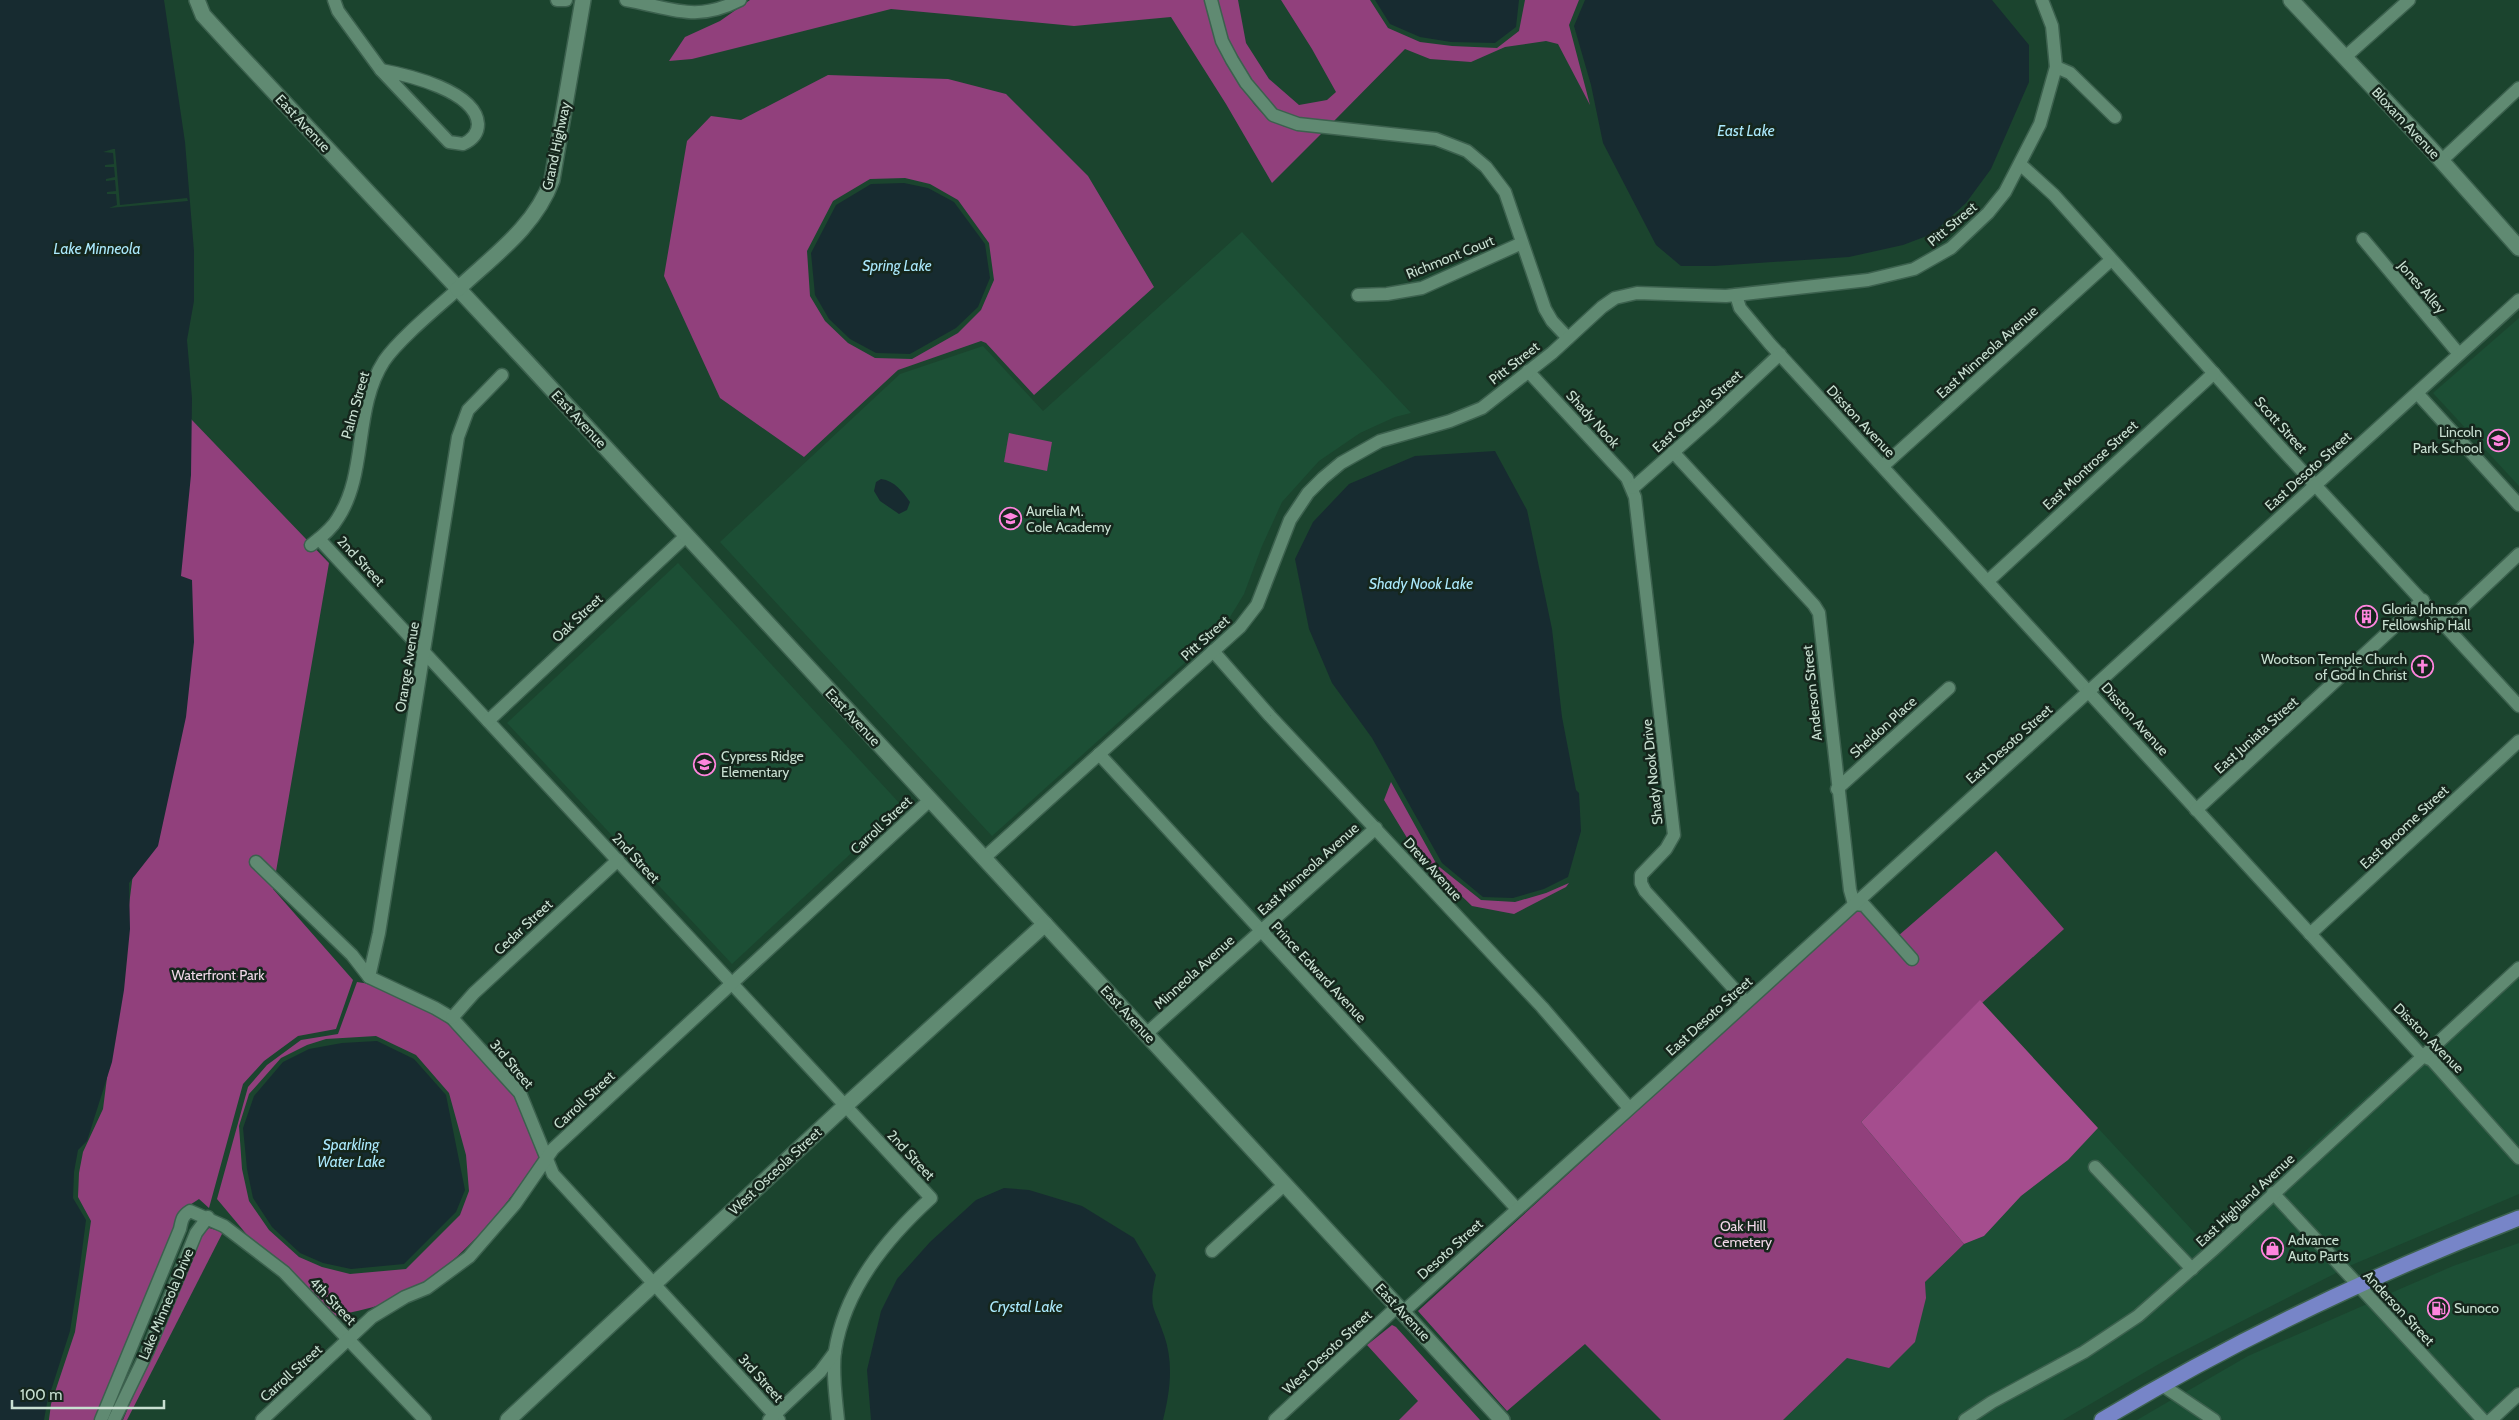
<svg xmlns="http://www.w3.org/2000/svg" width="2519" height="1420" font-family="Cabin,sans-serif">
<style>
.built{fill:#1c4f35}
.green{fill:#91407c;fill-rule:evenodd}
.forest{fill:#a54d8e}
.water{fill:#172b30}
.pier{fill:#1b442e}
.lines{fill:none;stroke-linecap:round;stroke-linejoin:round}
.minor-casing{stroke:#3c614e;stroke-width:15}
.tertiary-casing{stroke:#3c614e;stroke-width:18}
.trunk-casing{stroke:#3c614e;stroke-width:18}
.minor{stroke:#608a72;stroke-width:12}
.tertiary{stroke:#608a72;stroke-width:15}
.trunk{stroke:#7785c8;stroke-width:15}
.labels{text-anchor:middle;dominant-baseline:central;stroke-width:5;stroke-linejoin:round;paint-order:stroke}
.street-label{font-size:14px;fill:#c9e0d2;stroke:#15261c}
.poi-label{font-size:14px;fill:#c9e0d2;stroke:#15261c;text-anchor:start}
.park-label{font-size:14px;fill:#f0d8e8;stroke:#15261c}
.water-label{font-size:15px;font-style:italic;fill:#abe9fc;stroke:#15261c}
</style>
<rect width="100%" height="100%" fill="#1b442e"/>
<!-- built -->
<g class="built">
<path d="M1242 232 1411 413 1395 417 1360 433 1319 461 1282 502 1262 546 1244 594 1230 617 1189 659 992 836 720 542 900 374 983 346 1043 411Z"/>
<path d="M2519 318V486L2433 393Z"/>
<path d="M678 563 902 806 732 964 507 723Z"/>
<path d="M2519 976V1150L2439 1057 2433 1054Z"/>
<path d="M2413 1054 2192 1261 2095 1159 2088 1166 2184 1268 2134 1311 2081 1347 1989 1397 1955 1420H1783L1847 1358 1926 1298 1925 1282 1964 1244 1984 1236 2021 1196 2068 1160 2098 1128 2204 1243Z"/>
<path d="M2424 1063 2429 1065 2519 1166V1194L2347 1267 2281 1194Z"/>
<path d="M2273 1201 2338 1272 2164 1361 2063 1420H1976L1995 1407 2088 1357 2142 1320Z"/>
<path d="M2519 1243V1385L2485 1415 2377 1299 2453 1266Z"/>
<path d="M2367 1304 2476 1420H2223L2184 1393 2248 1356Z"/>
<path d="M2173 1399 2205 1420H2137Z"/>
</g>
<!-- green -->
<g class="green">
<path d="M750 0H1206C1221 36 1237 97 1271 120 1286 130 1305 131 1323 132L1272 183 1226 104 1171 17 1074 26 891 9 692 59 669 61 685 37 720 21Z"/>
<path d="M1217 0H1238L1246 43 1269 79 1299 105 1327 100 1336 92 1312 49 1281 0H1370L1388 28 1420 42 1452 46 1497 48 1519 31 1525 0H1579L1569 25 1590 105 1558 44 1546 41 1505 47 1471 62 1430 59 1405 49 1333 122 1298 119 1276 111 1250 80 1228 39Z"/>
<path d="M828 75 948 79 1006 94 1088 176 1154 287 1034 395 986 343 981 341 898 370 804 457 720 398 664 276 687 141 711 116 741 120ZM905 178 930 184 958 200 989 243 994 280 981 310 958 333 912 359 875 358 848 343 825 321 810 296 807 251 833 201 870 179Z"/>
<path d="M191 419 329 563 273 889 353 980 336 1029 298 1036 264 1061 243 1084 209 1208 199 1199 179 1212 175 1227 95 1420H49L51 1404 75 1332 91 1221 78 1197 79 1173 83 1152 103 1109Z"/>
<path d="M1009 433 1052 442 1047 471 1004 462Z"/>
<path d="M1391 782 1437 865 1481 900 1515 902 1546 893 1569 883 1566 887 1514 914 1472 906 1415 851 1384 800Z"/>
<path d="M1996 851 2064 929 1982 1003 1980 1001 1861 1122 1964 1244 1925 1282 1926 1298 1915 1342 1889 1368 1847 1358 1783 1420H1661L1585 1344 1507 1411 1418 1311 1867 901 1898 936Z"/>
<path d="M357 982 370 984 445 1019 515 1096 539 1158C499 1216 451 1277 383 1304 368 1309 351 1312 335 1316L288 1268 248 1236 217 1199 248 1087 267 1065 301 1040 338 1034ZM376 1036 416 1055 449 1093 466 1155 469 1191 460 1215 406 1269 350 1274 322 1267 299 1257 269 1230 249 1201 242 1169 239 1126 249 1094 281 1058 307 1045 326 1039Z"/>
<path d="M209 1228 223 1232 127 1420H123L201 1236Z"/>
<path d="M1392 1325 1396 1327 1480 1420H1399L1418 1401 1367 1345Z"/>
</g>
<!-- forest -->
<path class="forest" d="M1980 1000 2098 1128 2068 1160 2021 1196 1984 1236 1964 1244 1861 1122Z"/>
<!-- water -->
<g class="water">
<path d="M0 0H164L185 142 194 251V301L187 340 192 398 191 475 181 576 192 580 194 642 186 717 158 846 129 883 130 929 124 990 112 1062 87 1141 78 1150 74 1172 73 1198 86 1220 79 1274 70 1331 47 1403 44 1420H0Z"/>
<path d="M1375 0H1519L1516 27 1495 43 1451 42 1420 37 1390 24Z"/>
<path d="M1585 0H1992L2029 45V82L1991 169 1966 203 1932 234 1903 245 1849 257 1714 266H1681L1656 245 1603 143 1591 85 1574 26Z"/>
<path d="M904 183 928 188 954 202 985 244 990 278 978 307 956 328 910 354 876 353 850 339 829 319 815 295 811 253 836 205 871 184Z"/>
<path d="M1495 451 1527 510 1552 629 1562 717 1576 790 1579 793 1581 831 1568 877 1544 889 1513 898 1483 897 1442 863 1372 738 1332 683 1309 629 1295 559 1313 522 1349 484 1415 456Z"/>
<path d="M881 479C895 481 902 491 910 502L907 510 899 514 880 501 874 491 876 482Z"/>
<path d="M377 1041 414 1059 446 1095 465 1190 456 1212 404 1264 351 1269 323 1263 300 1253 272 1227 253 1198 247 1169 243 1128 254 1096 283 1062 309 1049 342 1043Z"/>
<path d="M1004 1188 1029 1190 1082 1206 1134 1238 1156 1275C1148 1309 1154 1305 1164 1335 1174 1363 1170 1392 1163 1420H871L867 1370 881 1311 897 1279 930 1242 976 1200Z"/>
</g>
<!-- pier -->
<path class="pier" d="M113 149H115L120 205 187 198 188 201 109 208 117 205 116 194H107V192L116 191 115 180 106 181V179L115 177 114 167H105V165L114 164 113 153 103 152Z"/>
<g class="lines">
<defs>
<g id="minor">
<path d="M334 0 338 11 381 70"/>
<path d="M557 0H566"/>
<path d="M626 0C672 8 695 23 740 0"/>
<path d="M1211 0 1222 41 1232 60 1246 83 1273 115 1298 124 1436 139 1467 151 1486 167 1505 192 1545 309 1552 321 1568 338"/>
<path d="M2344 58 2409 0"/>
<path d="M2056 67 2070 73 2115 117"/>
<path d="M381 70C408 75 476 91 478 124 478 134 472 140 463 144L449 142Z"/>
<path d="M2441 161 2519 88"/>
<path d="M2020 164 2054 195 2280 447 2519 706"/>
<path d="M2363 239 2459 354"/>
<path d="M1358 295 1387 294 1422 288 1522 243"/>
<path d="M1736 295 1740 308 1770 344 2422 1056 2432 1060 2519 1158"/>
<path d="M1528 371 1627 478 1635 497 1674 835 1666 849 1641 875V883L1645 891 1746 1002"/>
<path d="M2417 393 2519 505"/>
<path d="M1673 452 1814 605 1819 613 1850 890 1854 904 1864 905 1912 959"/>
<path d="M1883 466 2111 260"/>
<path d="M1633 488 1713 417 1780 354"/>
<path d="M319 539 931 1198C886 1239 845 1289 835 1351 832 1373 836 1399 838 1420"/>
<path d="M311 545C321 537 332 529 338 518 368 472 353 409 384 361 399 339 437 308 458 289"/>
<path d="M1988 581 2214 373"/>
<path d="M2445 624 2519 554"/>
<path d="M1213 651 1270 716 1542 1007 1629 1108"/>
<path d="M488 721 686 536"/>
<path d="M1099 754 1517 1209"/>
<path d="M1837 789 1949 688"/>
<path d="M2196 810 2423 600"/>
<path d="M984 858 1240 627 1257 605 1290 520 1308 493 1323 478 1341 463 1380 441 1450 421 1482 408 1552 353 1602 307 1615 298 1637 293 1726 296 1868 280 1914 269 1951 248 1988 213 2005 192 2040 124 2056 67 2052 26 2042 0"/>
<path d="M256 862 352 955 369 977 435 1008 452 1018 520 1093 553 1174 779 1420"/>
<path d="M2310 934 2519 741"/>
<path d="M369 977 379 933 458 437 468 410 502 375"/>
<path d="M452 1018 474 993 618 860"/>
<path d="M1146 1034 1376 828"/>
<path d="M2095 1167 2192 1269"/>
<path d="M2273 1193 2483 1420"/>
<path d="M1212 1251 1285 1184"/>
<path d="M1403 1312 1658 1083 2519 300"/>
<path d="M2162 1385 2214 1420"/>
<path d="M101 1420 180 1229C182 1220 182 1216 190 1211L224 1226 284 1272 425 1420"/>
<path d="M114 1420 148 1350 196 1233 208 1217"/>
<path d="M262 1420 372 1317 405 1297 427 1288 469 1257 515 1204 553 1149 930 800"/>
<path d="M769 1420 820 1372 835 1352"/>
<path d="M1275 1420 1398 1306"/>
<path d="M1965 1420 1992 1402 2084 1352 2138 1316 2214 1249 2519 968"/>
<path d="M2491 1420 2519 1394"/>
</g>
<g id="tertiary">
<path d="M197 0 203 15 236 51 523 358 1502 1420"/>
<path d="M2291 0 2431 149 2519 248"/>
<path d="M458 289C493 256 535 227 552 180L583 0"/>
<path d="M508 1420 845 1106 1045 924"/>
</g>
<path id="trunk" d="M2102 1420C2235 1340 2374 1274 2519 1218"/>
</defs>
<!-- minor casing -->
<use href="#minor" class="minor-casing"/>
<!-- tertiary casing -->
<use href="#tertiary" class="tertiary-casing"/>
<!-- trunk casing -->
<use href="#trunk" class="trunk-casing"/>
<!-- minor -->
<use href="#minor" class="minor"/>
<!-- tertiary -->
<use href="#tertiary" class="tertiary"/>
<!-- trunk -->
<use href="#trunk" class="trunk"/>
</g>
<!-- icons -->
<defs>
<symbol id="school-ring" viewBox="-11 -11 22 22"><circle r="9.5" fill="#15261c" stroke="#ff85de" stroke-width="1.5"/><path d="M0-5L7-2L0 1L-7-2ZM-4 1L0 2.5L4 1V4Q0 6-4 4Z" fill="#ff85de"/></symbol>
<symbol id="building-ring" viewBox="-11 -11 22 22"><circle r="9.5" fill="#15261c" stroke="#ff85de" stroke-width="1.5"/><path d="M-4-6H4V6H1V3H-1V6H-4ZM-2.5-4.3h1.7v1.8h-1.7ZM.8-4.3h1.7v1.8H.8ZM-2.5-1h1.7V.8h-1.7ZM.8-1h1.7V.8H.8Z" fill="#ff85de"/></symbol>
<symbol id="church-ring" viewBox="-11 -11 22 22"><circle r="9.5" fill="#15261c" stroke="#ff85de" stroke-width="1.5"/><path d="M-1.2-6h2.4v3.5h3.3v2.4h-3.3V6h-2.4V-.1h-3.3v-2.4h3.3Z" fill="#ff85de"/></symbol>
<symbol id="shop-ring" viewBox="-11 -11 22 22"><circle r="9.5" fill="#15261c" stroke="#ff85de" stroke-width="1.5"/><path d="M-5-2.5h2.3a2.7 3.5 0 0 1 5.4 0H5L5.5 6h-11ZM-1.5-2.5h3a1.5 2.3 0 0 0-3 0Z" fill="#ff85de"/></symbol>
<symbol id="fuel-ring" viewBox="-11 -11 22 22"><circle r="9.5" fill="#15261c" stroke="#ff85de" stroke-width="1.5"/><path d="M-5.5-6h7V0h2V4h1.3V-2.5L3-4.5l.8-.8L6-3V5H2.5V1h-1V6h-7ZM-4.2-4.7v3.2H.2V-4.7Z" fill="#ff85de"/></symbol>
</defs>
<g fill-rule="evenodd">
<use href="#school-ring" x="2486" y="428" width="25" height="25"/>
<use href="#school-ring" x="998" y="506" width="25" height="25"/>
<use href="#building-ring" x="2354" y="604" width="25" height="25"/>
<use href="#church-ring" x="2410" y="654" width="25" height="25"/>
<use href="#school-ring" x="692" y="752" width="25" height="25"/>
<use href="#shop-ring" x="2260" y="1236" width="25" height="25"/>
<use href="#fuel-ring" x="2426" y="1296" width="25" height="25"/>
</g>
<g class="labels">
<!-- street labels -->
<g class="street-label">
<text transform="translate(303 123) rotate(47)">East Avenue</text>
<text transform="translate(2406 123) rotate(47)">Bloxam Avenue</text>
<text transform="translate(556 146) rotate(-78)">Grand Highway</text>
<text transform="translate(1952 224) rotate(-40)">Pitt Street</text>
<text transform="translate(1450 257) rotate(-22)">Richmont Court</text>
<text transform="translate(2422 287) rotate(49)">Jones Alley</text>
<text transform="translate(1987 352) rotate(-42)">East Minneola Avenue</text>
<text transform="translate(1514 363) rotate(-38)">Pitt Street</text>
<text transform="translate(355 405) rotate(-74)">Palm Street</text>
<text transform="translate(1697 411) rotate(-42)">East Osceola Street</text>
<text transform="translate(579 419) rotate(47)">East Avenue</text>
<text transform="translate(1593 419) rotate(48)">Shady Nook</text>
<text transform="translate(1861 421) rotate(47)">Disston Avenue</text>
<text transform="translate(2281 425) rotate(48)">Scott Street</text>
<text transform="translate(2090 465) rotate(-43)">East Montrose Street</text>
<text transform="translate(2308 471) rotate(-42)">East Desoto Street</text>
<text transform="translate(361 561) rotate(47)">2nd Street</text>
<text transform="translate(577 618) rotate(-43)">Oak Street</text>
<text transform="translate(1205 638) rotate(-42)">Pitt Street</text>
<text transform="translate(407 667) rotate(-81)">Orange Avenue</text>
<text transform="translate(1812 693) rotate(-96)">Anderson Street</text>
<text transform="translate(853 717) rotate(47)">East Avenue</text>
<text transform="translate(2135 719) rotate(48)">Disston Avenue</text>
<text transform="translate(1883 727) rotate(-42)">Sheldon Place</text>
<text transform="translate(2256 735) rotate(-42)">East Juniata Street</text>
<text transform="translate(2009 744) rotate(-42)">East Desoto Street</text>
<text transform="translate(1652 772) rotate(-96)">Shady Nook Drive</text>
<text transform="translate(881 825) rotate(-43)">Carroll Street</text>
<text transform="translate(2404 827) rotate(-43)">East Broome Street</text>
<text transform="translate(636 858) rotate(47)">2nd Street</text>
<text transform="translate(1308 869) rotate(-42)">East Minneola Avenue</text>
<text transform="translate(1433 869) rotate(48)">Drew Avenue</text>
<text transform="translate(523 927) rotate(-43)">Cedar Street</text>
<text transform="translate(1194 972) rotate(-42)">Minneola Avenue</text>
<text transform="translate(1319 972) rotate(47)">Prince Edward Avenue</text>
<text transform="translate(1128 1014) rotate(47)">East Avenue</text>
<text transform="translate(1709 1016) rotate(-42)">East Desoto Street</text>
<text transform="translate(2429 1038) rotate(45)">Disston Avenue</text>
<text transform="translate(512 1064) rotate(50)">3rd Street</text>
<text transform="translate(584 1100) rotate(-43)">Carroll Street</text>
<text transform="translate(911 1155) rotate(47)">2nd Street</text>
<text transform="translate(775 1171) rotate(-43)">West Osceola Street</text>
<text transform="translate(2245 1200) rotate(-43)">East Highland Avenue</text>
<text transform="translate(1450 1249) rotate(-42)">Desoto Street</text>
<text transform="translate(333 1301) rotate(46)">4th Street</text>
<text transform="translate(166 1304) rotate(-67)">Lake Minneola Drive</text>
<text transform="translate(2399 1308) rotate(47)">Anderson Street</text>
<text transform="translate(1403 1312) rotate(47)">East Avenue</text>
<text transform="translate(1327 1352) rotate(-43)">West Desoto Street</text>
<text transform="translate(291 1373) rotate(-42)">Carroll Street</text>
<text transform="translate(761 1378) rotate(48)">3rd Street</text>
</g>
<!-- poi labels -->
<g class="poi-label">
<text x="2482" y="432" text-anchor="end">Lincoln<tspan x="2482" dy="16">Park School</tspan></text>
<text x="1026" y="511">Aurelia M.<tspan x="1026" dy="16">Cole Academy</tspan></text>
<text x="2382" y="609">Gloria Johnson<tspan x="2382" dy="16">Fellowship Hall</tspan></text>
<text x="2407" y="659" text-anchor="end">Wootson Temple Church<tspan x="2407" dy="16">of God In Christ</tspan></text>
<text x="721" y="756">Cypress Ridge<tspan x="721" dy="16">Elementary</tspan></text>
<text x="2288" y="1240">Advance<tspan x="2288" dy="16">Auto Parts</tspan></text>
<text x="2454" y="1308">Sunoco</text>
</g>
<!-- park labels -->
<g class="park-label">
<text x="218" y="975">Waterfront Park</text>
<text x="1743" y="1226">Oak Hill<tspan x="1743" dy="16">Cemetery</tspan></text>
</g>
<!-- water labels -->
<g class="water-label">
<text x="1746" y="131">East Lake</text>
<text x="97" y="249">Lake Minneola</text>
<text x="897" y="266">Spring Lake</text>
<text x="1421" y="584">Shady Nook Lake</text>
<text x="351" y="1145">Sparkling<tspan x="351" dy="17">Water Lake</tspan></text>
<text x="1026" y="1307">Crystal Lake</text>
</g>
</g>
<!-- scale -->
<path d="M12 1400v8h152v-8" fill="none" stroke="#c9e0d2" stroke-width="2.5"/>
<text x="20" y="1400" font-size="15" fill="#c9e0d2" stroke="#15261c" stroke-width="4" paint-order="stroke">100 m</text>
</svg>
